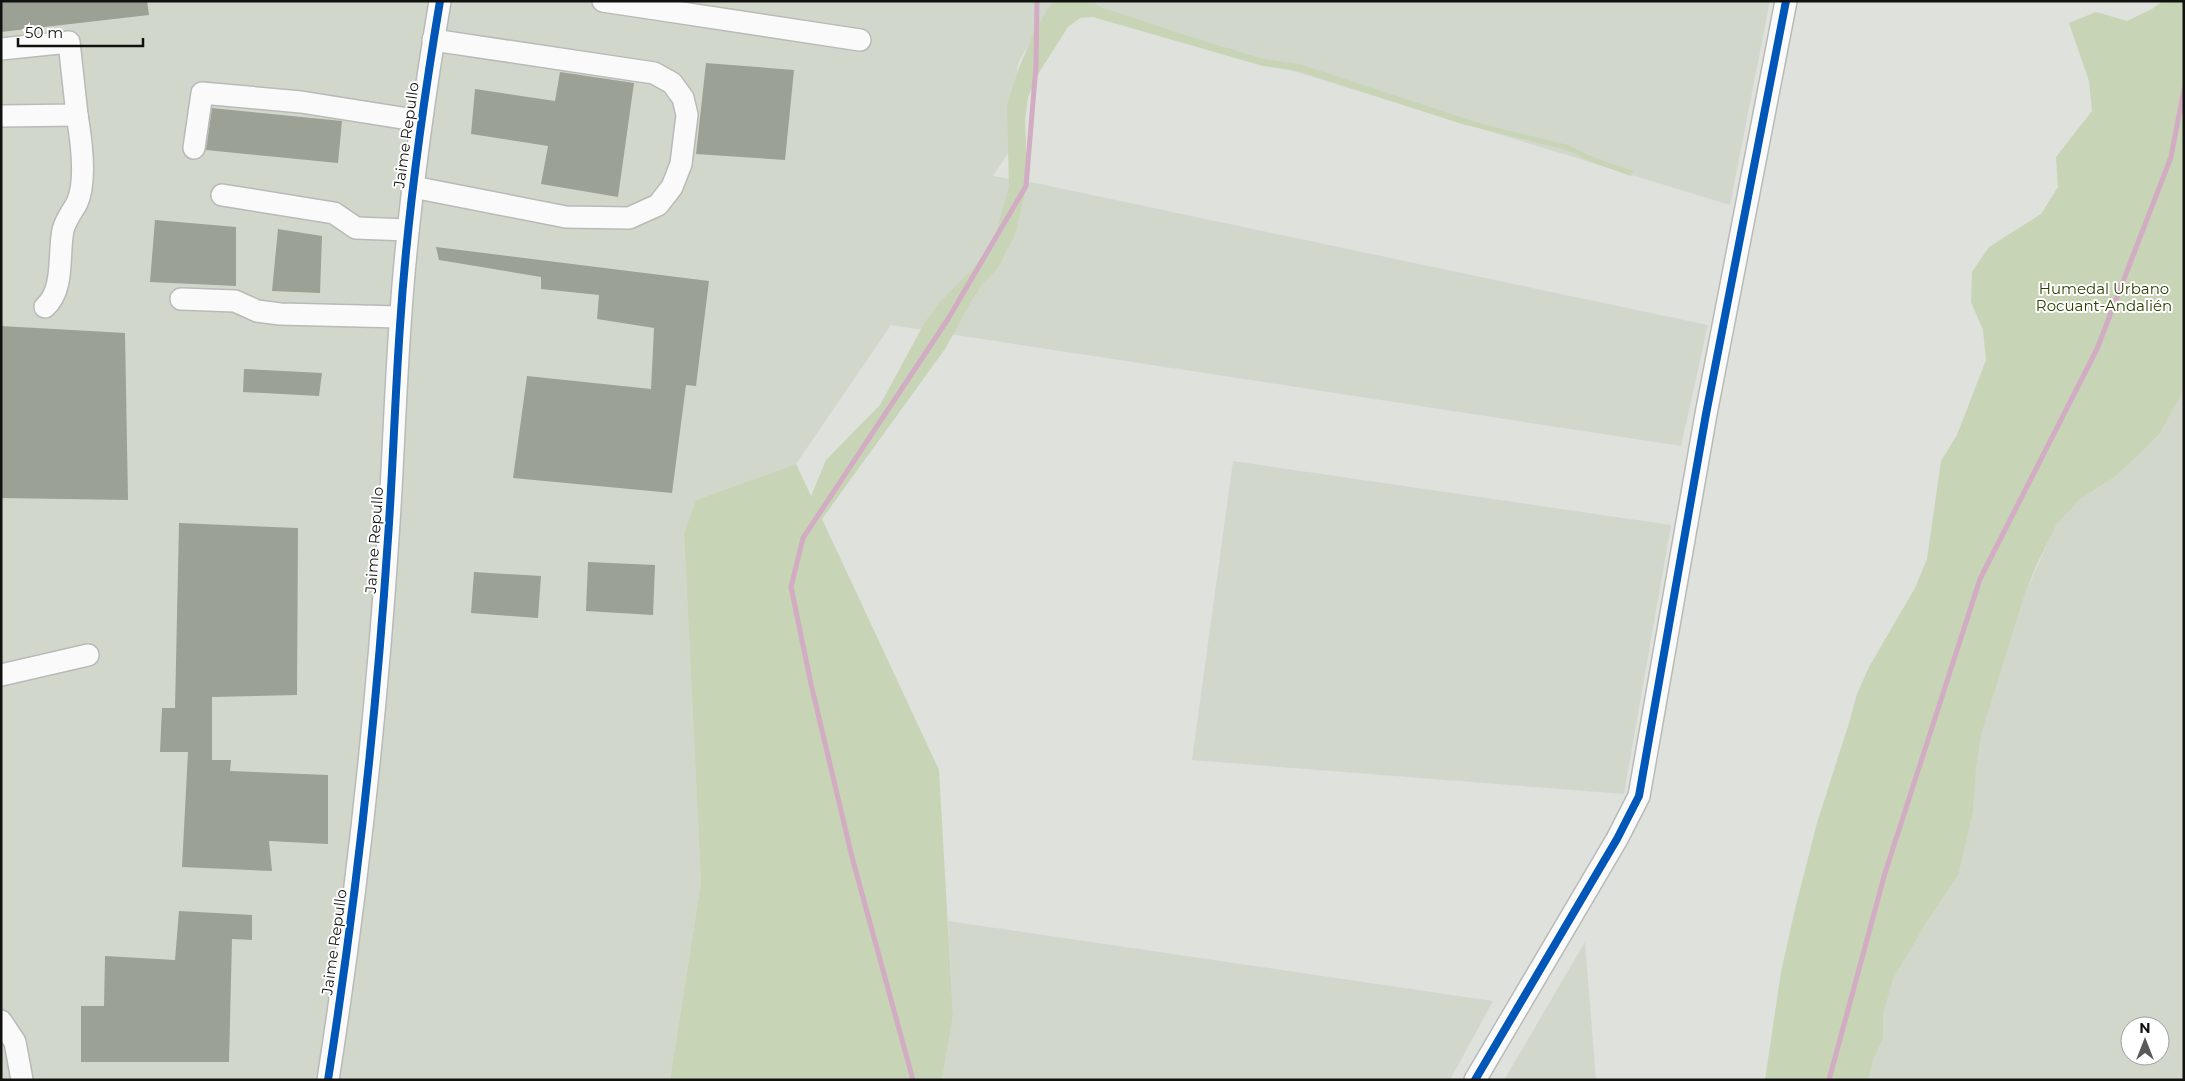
<svg xmlns="http://www.w3.org/2000/svg" width="2185" height="1081" font-family="Montserrat,sans-serif">
<style>
.built{fill:#d2d7cc;fill-rule:evenodd}
.green{fill:#c7d4b6}
.lines{fill:none;stroke-linecap:round;stroke-linejoin:round}
.stream{stroke:#d2acc3;stroke-width:5}
.building{fill:#9ba194}
.minor-casing{stroke:#b8bab7;stroke-width:24}
.minor{stroke:#fafafa;stroke-width:21}
.cycleway-casing{stroke:#fff;stroke-width:11}
.cycleway{stroke:#0057b8;stroke-width:8}
.labels{text-anchor:middle;dominant-baseline:central;stroke-width:4;stroke-linejoin:round;paint-order:stroke}
.street-label{font-size:15px;fill:#11120f;stroke:#fff}
.park-label{font-size:15px;fill:#2b4001;stroke:#fff}
</style>
<rect width="100%" height="100%" fill="#dfe1dc"/>
<!-- built -->
<g class="built">
<path d="M1 1H1053L1018 63 1011 149 993 176 1040 184 1708 325 1681 446 891 325 796 464 696 500 684 533 701 882 670 1080H1Z"/>
<path d="M1064 1H1770L1730 205Z"/>
<path d="M2184 390V1080H1864L1883 1039V1008L1893 979 1927 922 1959 873 1973 812 1976 750 2025 594 2050 538 2065 509 2116 476 2159 435ZM2130 1026H2160V1056H2130Z"/>
<path d="M1233 461 1671 525 1624 794 1192 760Z"/>
<path d="M948 921 1493 1001 1450 1080H942L953 1015Z"/>
<path d="M1585 942 1596 1080H1504Z"/>
</g>
<!-- green -->
<g class="green">
<path d="M1053 1H1092L1100 7 1210 43 1264 59 1299 64 1482 124 1568 145 1595 158 1634 171 1631 176 1594 163 1567 150 1462 124 1298 71 1263 66 1093 17 1080 18 1068 27 1040 71 1028 97 1025 119 1027 169 1025 193 1015 235 997 269 983 283 971 302 945 349 822 519 939 770 953 1015 942 1080H670L701 882 684 533 696 500 796 464 811 496 826 460 880 405 925 322 939 303 973 269 994 240 1009 187 1007 105 1019 68 1034 32Z"/>
<path d="M2163 1H2184V390L2159 435 2116 476 2079 500 2057 524 2036 566 2025 594 1981 735 1976 768 1973 812 1959 873 1927 922 1893 979 1883 1014V1039L1873 1060 1868 1080H1765L1781 972 1795 909 1817 823 1849 723 1857 694 1869 667 1915 588 1927 559 1941 461 1957 435 1986 360 1983 330 1971 302 1972 272 1989 247 2041 214 2058 187 2056 157 2092 111 2089 81 2069 23 2096 12 2127 21 2152 9Z"/>
</g>
<g class="lines">
<!-- stream -->
<g class="stream">
<path d="M913 1080 852 857 811 684 791 587 803 538 948 319 1026 186 1036 66 1037 1"/>
<path d="M1829 1080 1885 873 1980 579 2097 349 2171 157 2184 89"/>
</g>
</g>
<!-- building -->
<g class="building">
<path d="M1 1H147L149 15 1 32Z"/>
<path d="M706 63 794 70 785 160 696 154Z"/>
<path d="M560 72 634 83 618 197 541 184 548 146 471 134 475 89 555 101Z"/>
<path d="M212 108 342 121 338 163 206 150Z"/>
<path d="M155 220 236 227V286L150 282Z"/>
<path d="M278 229 322 236 320 293 272 291Z"/>
<path d="M436 247 709 281 696 386 686 385 672 493 513 478 527 376 651 389 654 328 597 319 599 295 541 289V277L439 260Z"/>
<path d="M1 326 125 333 128 500 1 498Z"/>
<path d="M244 369 322 373 319 396 243 392Z"/>
<path d="M179 523 298 528 297 695 212 697V760H231L230 771 328 775V844L269 841 272 871 182 867 188 752H160L162 708H175Z"/>
<path d="M588 562 655 565 653 615 586 611Z"/>
<path d="M474 572 541 576 538 618 471 613Z"/>
<path d="M179 911 252 915V940L232 939 229 1062H81V1006H104L105 956 175 960Z"/>
</g>
<g class="lines">
<defs>
<g id="minor">
<path d="M603 1 860 40"/>
<path d="M1 49 69 42 77 115 1 116"/>
<path d="M194 148 202 93 301 102 421 121"/>
<path d="M413 187 566 217 629 218 658 205 672 187 681 164 687 115 683 98 672 83 654 73 433 40"/>
<path d="M222 195 334 213 356 228 408 230"/>
<path d="M181 299 235 301 257 311 280 314 400 317"/>
<path d="M45 307C65 289 58 254 63 230 66 219 72 212 77 203 87 181 81 138 77 115"/>
<path d="M1 675 88 655"/>
<path d="M1 1021 15 1042 22 1080"/>
<path d="M328 1080C356 900 376 720 388 538 393 467 395 396 400 326 407 217 422 109 440 1"/>
<path d="M1475 1080 1617 839 1639 796 1706 414 1786 1"/>
</g>
</defs>
<!-- minor casing -->
<use href="#minor" class="minor-casing"/>
<!-- minor -->
<use href="#minor" class="minor"/>
<defs>
<g id="cycleway">
<path d="M328 1080C356 900 376 720 388 538 393 467 395 396 400 326 407 217 422 109 440 1"/>
<path d="M1475 1080 1617 839 1639 796 1706 414 1786 1"/>
</g>
</defs>
<!-- cycleway casing -->
<use href="#cycleway" class="cycleway-casing"/>
<!-- cycleway -->
<use href="#cycleway" class="cycleway"/>
</g>
<g class="labels">
<!-- street labels -->
<g class="street-label">
<text transform="translate(406 135) rotate(-82)">Jaime Repullo</text>
<text transform="translate(374 540) rotate(-86)">Jaime Repullo</text>
<text transform="translate(334 942) rotate(-82)">Jaime Repullo</text>
</g>
<!-- park labels -->
<g class="park-label">
<text x="2104" y="288">Humedal Urbano<tspan x="2104" dy="17">Rocuant-Andalién</tspan></text>
</g>
</g>
<!-- border -->
<rect width="2185" height="1081" fill="none" stroke="#11120f" stroke-width="5"/>
<!-- north arrow -->
<g transform="translate(2145 1041)"><circle r="24" fill="#ffffff" stroke="#a0a09f"/>
<path d="M0-4L9 19L0 12L-9 19Z" fill="#595a57"/>
<text y="-8" font-size="14" font-weight="bold" text-anchor="middle" fill="#11120f">N</text>
</g>
<!-- scale -->
<path d="M18 38v8h125v-8" fill="none" stroke="#11120f" stroke-width="2.5"/>
<text x="25" y="38" font-size="15" fill="#11120f" stroke="#ffffff" stroke-width="4" paint-order="stroke">50 m</text>
</svg>
